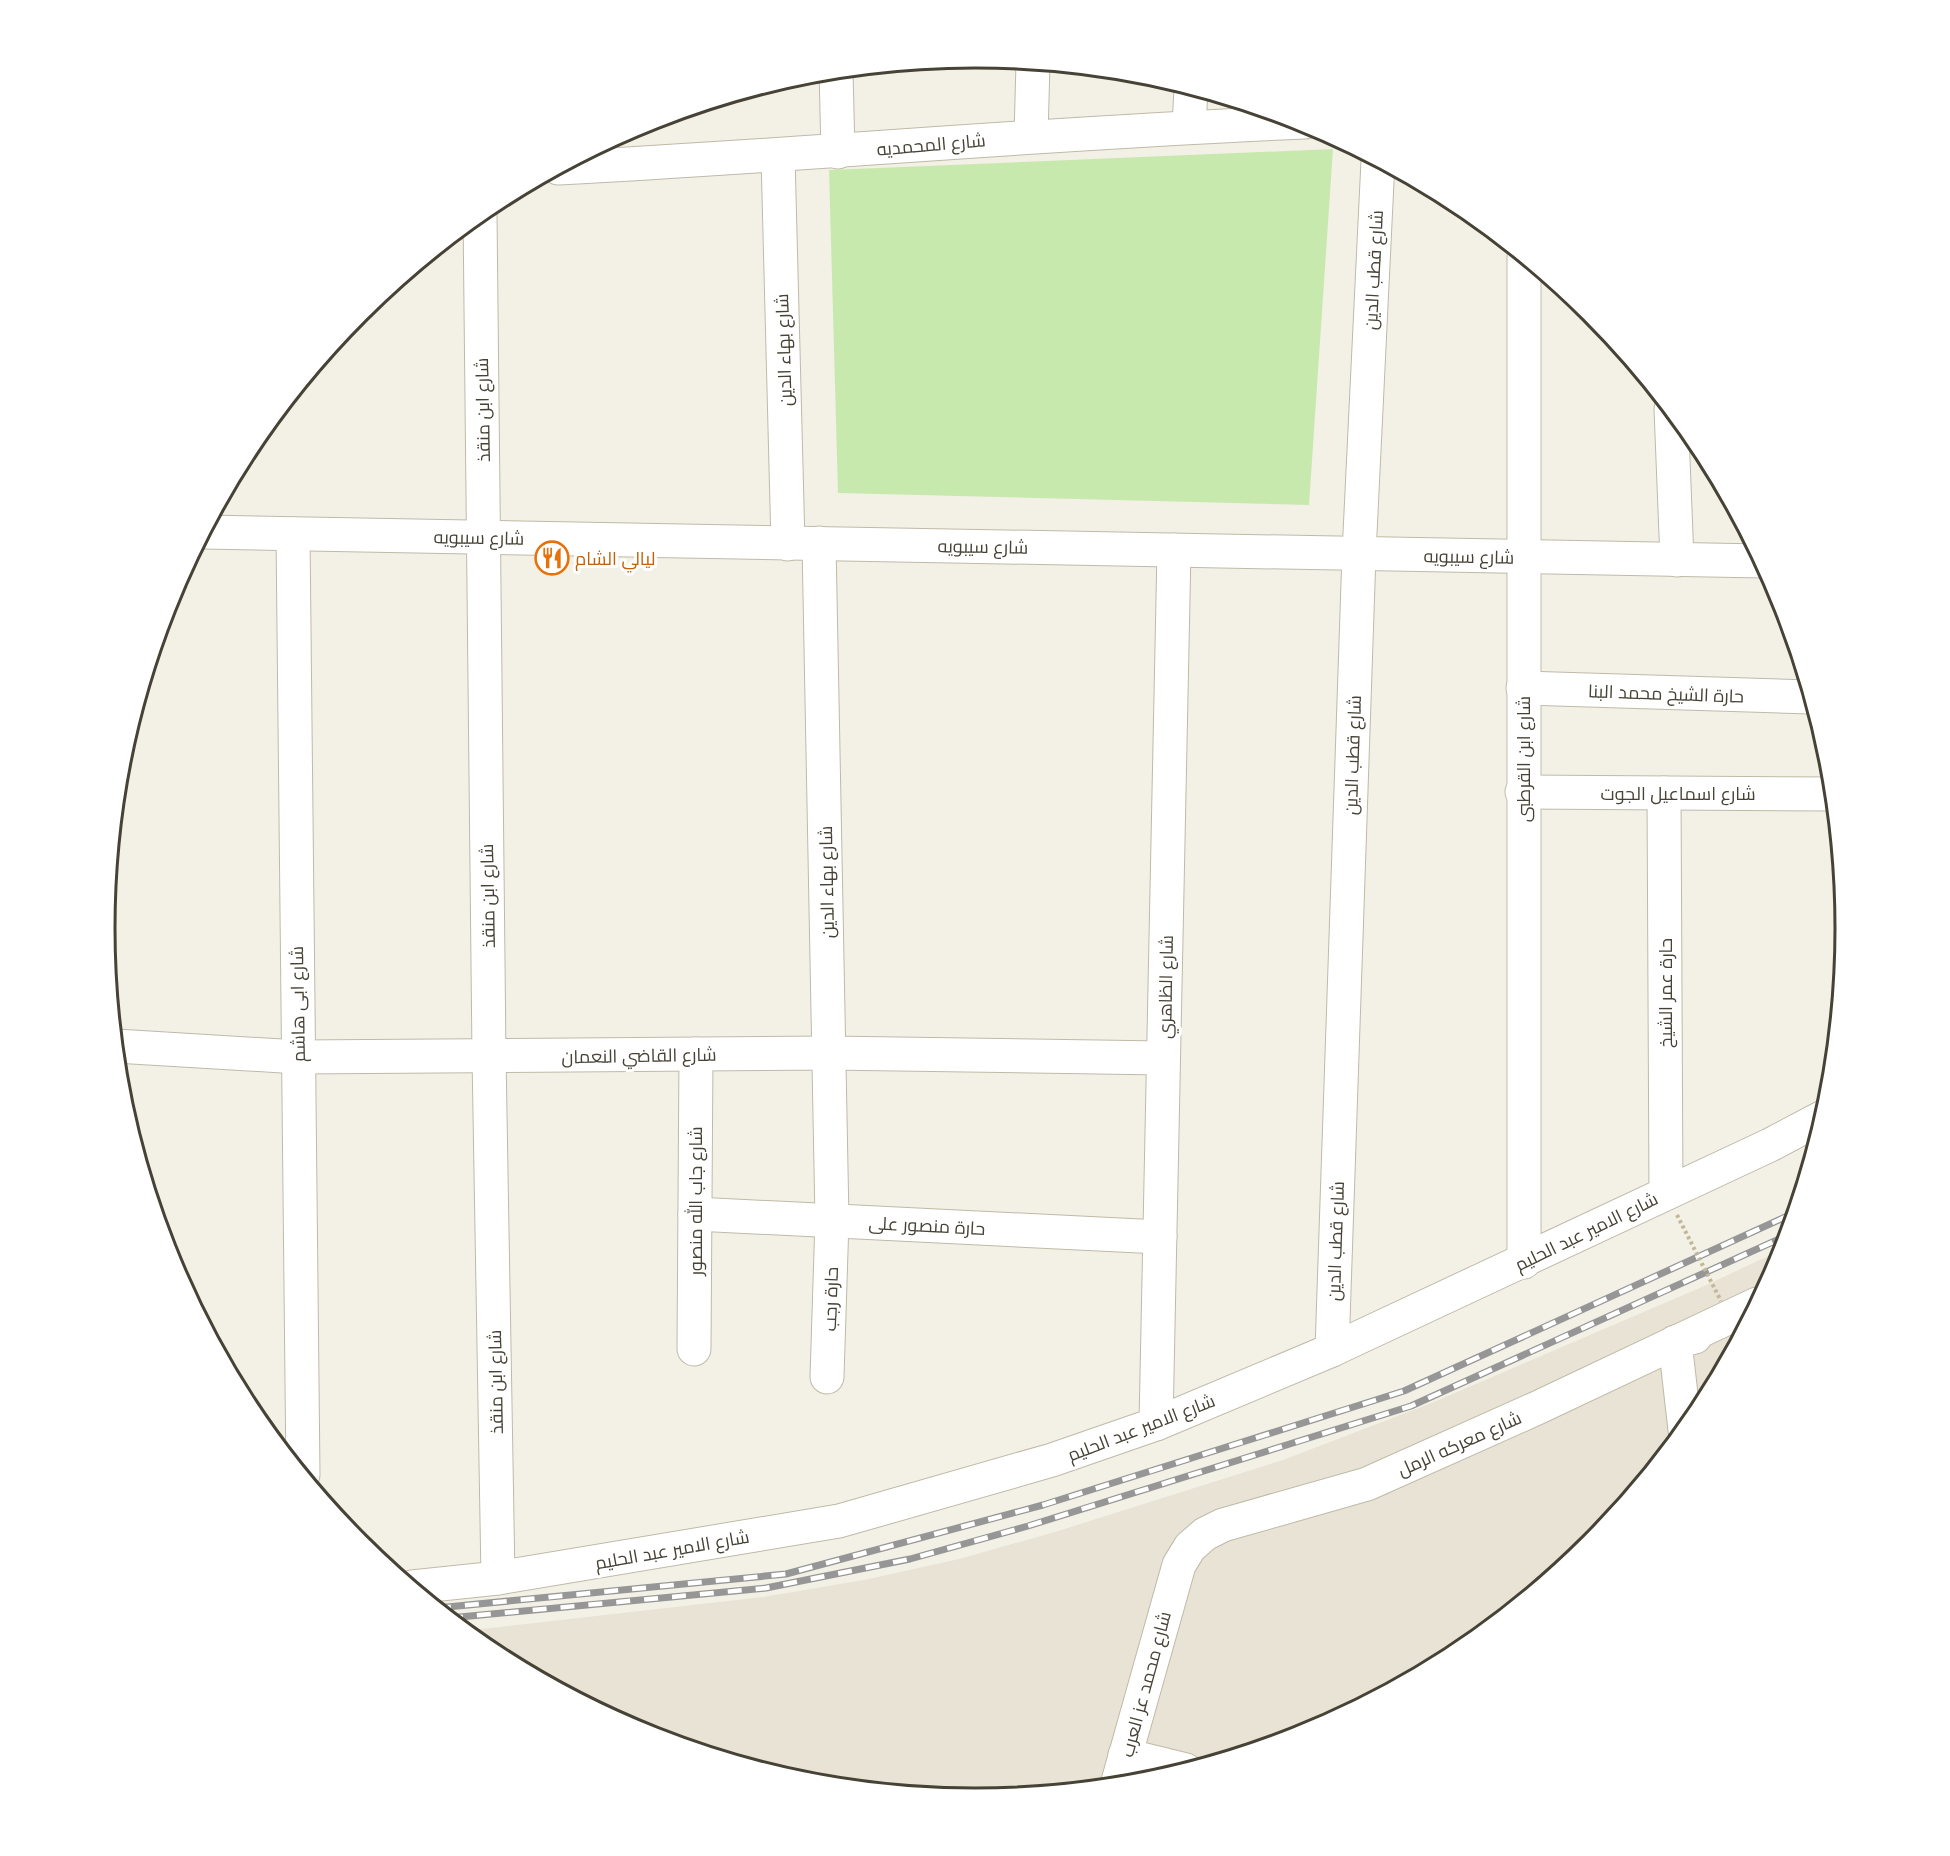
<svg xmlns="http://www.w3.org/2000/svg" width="1950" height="1856" font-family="Lato,Cairo,sans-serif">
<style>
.residential{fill:#e8e3d4}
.green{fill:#c8e9ae}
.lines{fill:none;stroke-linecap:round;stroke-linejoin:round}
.minor-casing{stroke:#bfbaa8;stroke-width:35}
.minor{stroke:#fff;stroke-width:33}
.rail-casing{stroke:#969696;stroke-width:7}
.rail{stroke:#fff;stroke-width:4.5;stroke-dasharray:14;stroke-linecap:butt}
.path-bridge{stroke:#c1b799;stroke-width:4;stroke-dasharray:3 3;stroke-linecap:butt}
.labels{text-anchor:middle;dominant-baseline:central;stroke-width:6;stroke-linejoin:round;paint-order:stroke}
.street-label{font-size:18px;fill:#464235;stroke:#fff}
.food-label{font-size:18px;fill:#c56008;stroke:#fff;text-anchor:start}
.rim{fill:none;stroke:#464235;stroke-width:3}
</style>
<rect width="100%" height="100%" fill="#f3f1e6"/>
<!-- residential -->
<path class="residential" d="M1783 1249 1780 1262 1699 1412 1591 1544 1459 1652 1308 1733 1145 1782 975 1799 805 1782 641 1733 491 1652 465 1631 763 1597 864 1580 959 1559 1058 1531 1283 1460 1429 1404 1702 1287Z"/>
<!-- green -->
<path class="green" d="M1333 149 1309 505 838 493 829 170Z"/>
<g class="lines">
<defs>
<g id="minor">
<path d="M836 71 838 152"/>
<path d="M1189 127 1191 88"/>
<path d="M1031 136 1033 63"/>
<path d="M778 156 788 544"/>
<path d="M558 168C807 155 1056 132 1305 122"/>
<path d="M480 213 489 1056 498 1578"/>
<path d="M1671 409 1677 560"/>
<path d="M204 532 1762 561"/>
<path d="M293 534 303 1475"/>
<path d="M819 543 832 1220 827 1377"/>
<path d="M1523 688 1809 697"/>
<path d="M1522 792 1833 794"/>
<path d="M1664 793 1666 1193"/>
<path d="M116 1046 298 1057 829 1053 1163 1058"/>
<path d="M695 1214 1160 1237"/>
<path d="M1524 1262V257"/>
<path d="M694 1349 696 1054"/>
<path d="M1332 1350 1359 554 1378 161"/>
<path d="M1156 1424 1174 550"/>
<path d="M1685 1430 1675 1342 1695 1337"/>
<path d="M412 1587 498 1578 839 1521 1052 1460 1156 1424 1332 1350 1770 1145 1823 1117"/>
<path d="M1125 1755 1186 1770"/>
<path d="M1117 1785 1179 1565 1190 1547 1205 1534 1223 1525 1367 1484 1537 1408 1757 1304"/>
</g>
</defs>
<!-- minor casing -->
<use href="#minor" class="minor-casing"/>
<!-- minor -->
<use href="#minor" class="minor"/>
<defs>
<g id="rail">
<path d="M437 1608 786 1574 1043 1505 1404 1391 1794 1213"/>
<path d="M449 1618 766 1588 910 1559 1028 1526 1411 1406 1788 1235"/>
</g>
</defs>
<!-- rail casing -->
<use href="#rail" class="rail-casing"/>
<!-- rail -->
<use href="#rail" class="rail"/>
<!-- path-bridge -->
<path class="path-bridge" d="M1677 1215 1721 1301"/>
</g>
<!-- icons -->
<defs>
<symbol id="restaurant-ring" viewBox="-11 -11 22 22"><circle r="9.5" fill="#fff" stroke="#e8710a" stroke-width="1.5"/><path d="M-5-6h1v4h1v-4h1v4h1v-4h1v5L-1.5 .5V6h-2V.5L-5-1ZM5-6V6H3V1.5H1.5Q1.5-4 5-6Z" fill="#e8710a"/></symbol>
</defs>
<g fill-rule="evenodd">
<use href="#restaurant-ring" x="533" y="539" width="38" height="38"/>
</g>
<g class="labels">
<!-- street labels -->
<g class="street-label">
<text transform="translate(931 144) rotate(-5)">شارع المحمديه</text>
<text transform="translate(1373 270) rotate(-87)">شارع قطب الدين</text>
<text transform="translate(783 350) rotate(-92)">شارع بهاء الدين</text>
<text transform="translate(482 410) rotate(-91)">شارع ابن منقذ</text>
<text transform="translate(479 537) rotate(1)">شارع سيبويه</text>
<text transform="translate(983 546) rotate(1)">شارع سيبويه</text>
<text transform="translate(1469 556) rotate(1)">شارع سيبويه</text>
<text transform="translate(1666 693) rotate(2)">حارة الشيخ محمد البنا</text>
<text transform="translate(1352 755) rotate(-88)">شارع قطب الدين</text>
<text transform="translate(1523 759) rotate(-90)">شارع ابن القرطبى</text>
<text x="1678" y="793">شارع اسماعيل الجوت</text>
<text transform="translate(826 882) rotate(-91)">شارع بهاء الدين</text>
<text transform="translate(487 896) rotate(-91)">شارع ابن منقذ</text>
<text transform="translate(1165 987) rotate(-89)">شارع الظاهري</text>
<text transform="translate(1665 993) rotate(-90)">حارة عمر الشيخ</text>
<text transform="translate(297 1004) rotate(-91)">شارع ابى هاشم</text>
<text transform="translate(639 1055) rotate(-1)">شارع القاضي النعمان</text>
<text transform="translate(695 1201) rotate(-90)">شارع جاب الله منصور</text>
<text transform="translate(927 1225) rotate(3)">حارة منصور على</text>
<text transform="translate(1586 1231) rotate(-26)">شارع الامير عبد الحليم</text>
<text transform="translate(1335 1241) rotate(-88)">شارع قطب الدين</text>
<text transform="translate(830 1299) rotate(-88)">حارة رجب</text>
<text transform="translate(495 1382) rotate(-91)">شارع ابن منقذ</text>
<text transform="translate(1141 1427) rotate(-21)">شارع الامير عبد الحليم</text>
<text transform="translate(1459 1443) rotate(-24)">شارع معركه الرمل</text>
<text transform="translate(672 1549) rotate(-10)">شارع الامير عبد الحليم</text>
<text transform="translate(1145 1684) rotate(-75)">شارع محمد عز العرب</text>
</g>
<!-- food labels -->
<g class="food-label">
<text x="575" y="558">ليالي الشام</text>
</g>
</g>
<!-- crop -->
<path d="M0 0H1950V1856H0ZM115 928a860 860 0 1 1 1720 0a860 860 0 1 1-1720 0Z" fill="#fff" fill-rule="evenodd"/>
<path class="rim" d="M115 928a860 860 0 1 1 1720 0a860 860 0 1 1-1720 0Z"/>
</svg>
